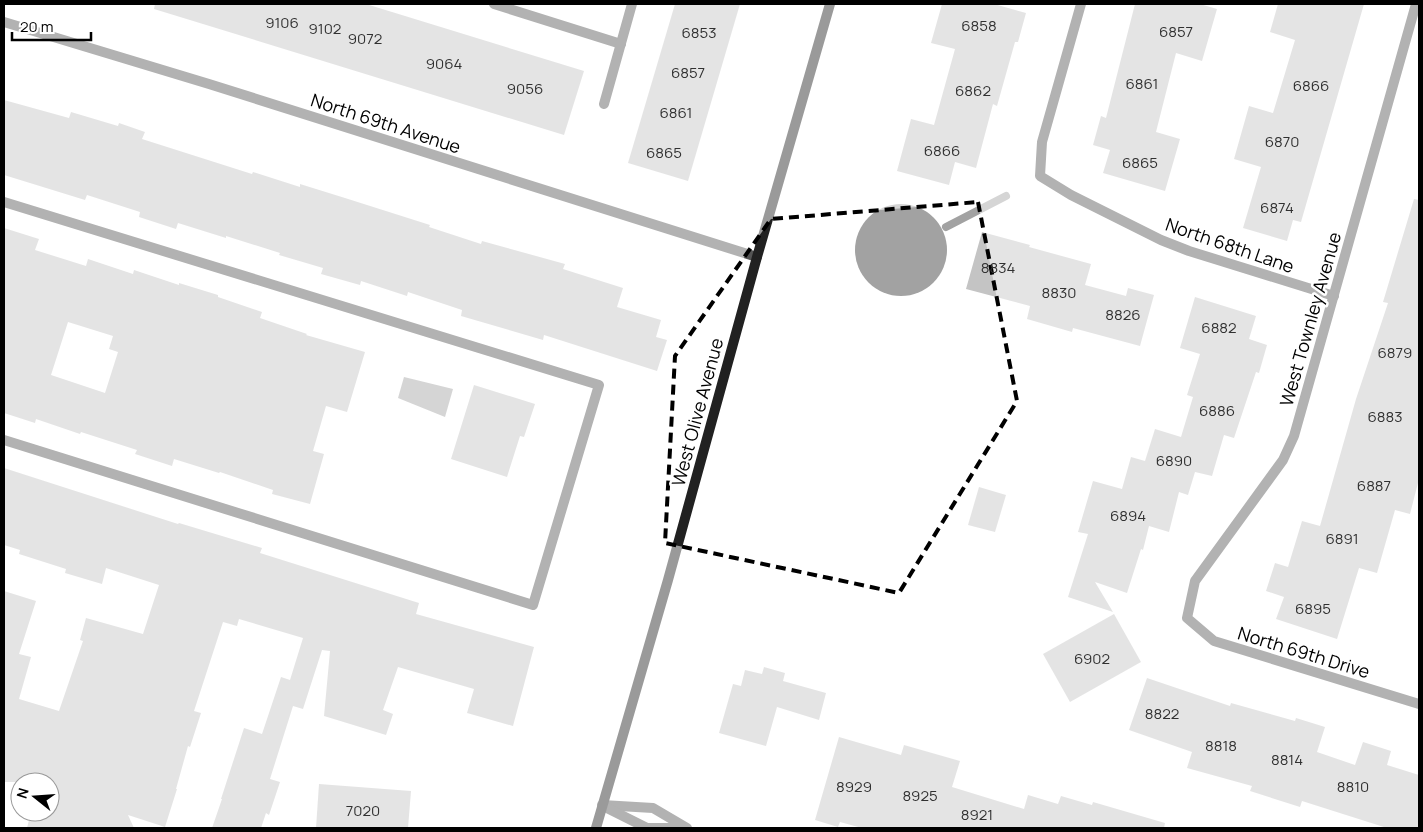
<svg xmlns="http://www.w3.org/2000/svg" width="1423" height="832" font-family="Manrope,sans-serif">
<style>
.water{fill:#a2a2a2}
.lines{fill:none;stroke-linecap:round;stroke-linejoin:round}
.stream{stroke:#a2a2a2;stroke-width:8}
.building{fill:#c4c4c4;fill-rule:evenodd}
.service{stroke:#545454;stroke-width:10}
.minor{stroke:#545454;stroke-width:10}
.secondary{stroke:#212121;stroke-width:10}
.marked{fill:none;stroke:#000;stroke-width:4;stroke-dasharray:10 6;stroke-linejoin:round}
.labels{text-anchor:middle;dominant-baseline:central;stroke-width:5;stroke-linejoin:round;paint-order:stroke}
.number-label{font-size:15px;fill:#313131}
.street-label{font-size:18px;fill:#000;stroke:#fff}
</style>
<rect width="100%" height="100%" fill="#fff"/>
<!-- water -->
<g class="water">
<circle cx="901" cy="250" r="46"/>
<path d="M404 377 453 389 445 417 398 398Z"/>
</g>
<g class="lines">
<!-- stream -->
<path class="stream" d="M946 227 1006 196"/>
</g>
<!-- building -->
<g class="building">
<path d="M155 4H366L584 71 564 135 154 9Z"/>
<path d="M675 4H740L688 181 628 163Z"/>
<path d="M942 4H994L1026 13 1018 42H1015L997 106 993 104 976 168 955 162 949 185 897 171 911 119 934 125 955 49 931 43Z"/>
<path d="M1135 4H1200L1217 9 1202 61 1176 53 1156 132 1180 139 1165 191 1103 173 1110 150 1093 145 1101 116 1106 118Z"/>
<path d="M1278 4H1364L1301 222 1293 220 1287 241 1243 228 1261 167 1234 159 1249 106 1273 113 1295 40 1270 32Z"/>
<path d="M4 100 69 118 71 112 118 126 119 123 145 132 142 139 252 174 253 172 300 187V184L345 198 430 225 429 227 481 244 482 241 565 264 563 269 623 288 617 307 661 320 656 337 667 340 657 371 544 335 543 340 461 316 462 310 408 292 407 296 361 281 360 285 321 274 323 268 279 255 280 253 226 236V238L178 223 176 229 139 217 140 212 87 195 85 200 4 175Z"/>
<path d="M1414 199 1419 200V479L1410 514 1395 510 1377 573 1359 568 1337 639 1276 619 1284 597 1266 591 1275 563 1288 567 1302 521 1320 526 1356 399 1388 303 1383 302Z"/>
<path d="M4 228 39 239 35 250 86 266 88 259 133 274 134 270 179 285V283L218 295V297L262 312 260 318 307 334 306 335 365 352 347 412 326 406 313 451 324 454 310 504 272 494 273 490 220 472 219 473 174 459 172 466 135 454 137 450 81 432 80 434 36 419 35 423 4 413ZM68 322 113 336 109 349 118 352 105 393 51 375Z"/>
<path d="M982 232 1030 245 1029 247 1091 264 1085 285 1126 296 1128 288 1154 295 1140 346 1073 328 1072 332 1027 319 1030 306 966 289Z"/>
<path d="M1195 297 1256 316 1249 339 1267 345 1259 373 1256 372 1234 438 1224 435 1212 476 1195 472 1188 495 1179 492 1169 532 1149 526 1143 550 1141 549 1127 593 1095 582 1113 612 1068 597 1088 534 1078 532 1093 481 1122 489 1131 457 1145 461 1155 429 1181 437 1193 397 1187 395 1200 354 1180 348Z"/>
<path d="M474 385 535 404 524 437 520 436 507 477 451 459Z"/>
<path d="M4 468 178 524 179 523 262 548 260 553 419 603 416 614 534 647 513 726 467 713 474 689 398 667 383 710 393 714 386 735 324 716 330 651 322 650 303 709 293 706 270 779 280 782 269 815 266 813 261 828H212L222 799H221L244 728 262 734 281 677 290 680 303 638 239 619 237 626 223 622 194 711 201 713 190 747 188 746 176 789H177L165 827 128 815 134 828H27L31 812H50V782H4V591L36 601 19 654 31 657 19 699 59 711 83 641 80 640 86 618 143 634 159 585 106 568 102 584 65 573 66 569 19 554 20 550 4 545Z"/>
<path d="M979 487 1006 495 995 532 968 525Z"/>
<path d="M1114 614 1141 662 1070 702 1043 654Z"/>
<path d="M764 667 785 673 783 681 826 693 819 720 777 707 766 746 719 733 733 684 741 686 745 670 762 674Z"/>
<path d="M1147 678 1230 706 1231 703 1295 721 1296 718 1325 727 1317 752 1355 765 1363 742 1391 751 1387 765 1419 775V828H1387L1302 801 1300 807 1250 791 1252 786 1187 768 1192 752 1129 730Z"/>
<path d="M839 737 901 755 904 745 960 761 952 787 1024 809 1028 795 1058 804 1061 796 1092 805 1093 802 1165 823 1164 828H862L840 822 838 827 815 820Z"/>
<path d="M319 784 411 791 408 828H316Z"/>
</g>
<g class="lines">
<!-- service -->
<path class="service" d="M4 202 599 385 533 605 4 440"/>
<!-- minor -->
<g class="minor">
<path d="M494 4 621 44"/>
<path d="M1081 4 1042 142 1040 176 1071 195 1161 240 1189 251 1334 296"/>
<path d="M1416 4 1294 436 1283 460 1195 581 1187 618 1214 641 1419 704"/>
<path d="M4 22 209 84 757 257"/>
<path d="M604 104 632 4"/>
<path d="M602 805 653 808 687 828"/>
<path d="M605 807 647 828H683"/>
</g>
<!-- secondary -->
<path class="secondary" d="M596 828 668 580 757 257 830 4"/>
</g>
<!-- marked area -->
<path d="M0 0H1423V832H0ZM978 202 1017 401 899 593 665 543 675 356 771 219Z" fill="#fff" fill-opacity=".55" fill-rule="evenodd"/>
<path class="marked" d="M978 202 1017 401 899 593 665 543 675 356 771 219Z"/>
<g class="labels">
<!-- number labels -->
<g class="number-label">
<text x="282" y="22">9106</text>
<text x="979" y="25">6858</text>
<text x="325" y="28">9102</text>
<text x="1176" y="31">6857</text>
<text x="699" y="32">6853</text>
<text x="365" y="38">9072</text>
<text x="444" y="63">9064</text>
<text x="688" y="72">6857</text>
<text x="1142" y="83">6861</text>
<text x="1311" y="85">6866</text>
<text x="525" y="88">9056</text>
<text x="973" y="90">6862</text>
<text x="676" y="112">6861</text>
<text x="1282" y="141">6870</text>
<text x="942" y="150">6866</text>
<text x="664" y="152">6865</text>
<text x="1140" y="162">6865</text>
<text x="1277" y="207">6874</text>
<text x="998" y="267">8834</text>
<text x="1059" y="292">8830</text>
<text x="1123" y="314">8826</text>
<text x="1219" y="327">6882</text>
<text x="1395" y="352">6879</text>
<text x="1217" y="410">6886</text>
<text x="1385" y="416">6883</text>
<text x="1174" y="460">6890</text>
<text x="1374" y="485">6887</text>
<text x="1128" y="515">6894</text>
<text x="1342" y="538">6891</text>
<text x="1313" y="608">6895</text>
<text x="1092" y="658">6902</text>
<text x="1162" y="713">8822</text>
<text x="1221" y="745">8818</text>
<text x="1287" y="759">8814</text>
<text x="854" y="786">8929</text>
<text x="1353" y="786">8810</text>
<text x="920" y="795">8925</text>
<text x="363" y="810">7020</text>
<text x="977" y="814">8921</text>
</g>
<!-- street labels -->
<g class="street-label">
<text transform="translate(386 123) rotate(18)">North 69th Avenue</text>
<text transform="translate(1230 245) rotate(19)">North 68th Lane</text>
<text transform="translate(1310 319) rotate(-74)">West Townley Avenue</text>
<text transform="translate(697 412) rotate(-75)">West Olive Avenue</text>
<text transform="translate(1304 652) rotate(17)">North 69th Drive</text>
</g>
</g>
<!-- border -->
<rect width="1423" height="832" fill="none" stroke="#000000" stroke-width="10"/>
<!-- north arrow -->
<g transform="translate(35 797) rotate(287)"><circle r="24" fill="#ffffff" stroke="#999999"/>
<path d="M0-4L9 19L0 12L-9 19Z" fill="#000000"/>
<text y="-8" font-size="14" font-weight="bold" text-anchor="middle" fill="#000000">N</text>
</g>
<!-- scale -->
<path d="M12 32v8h79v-8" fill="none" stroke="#000000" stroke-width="2.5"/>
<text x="20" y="32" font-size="15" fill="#000000" stroke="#ffffff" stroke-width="4" paint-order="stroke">20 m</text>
</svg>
